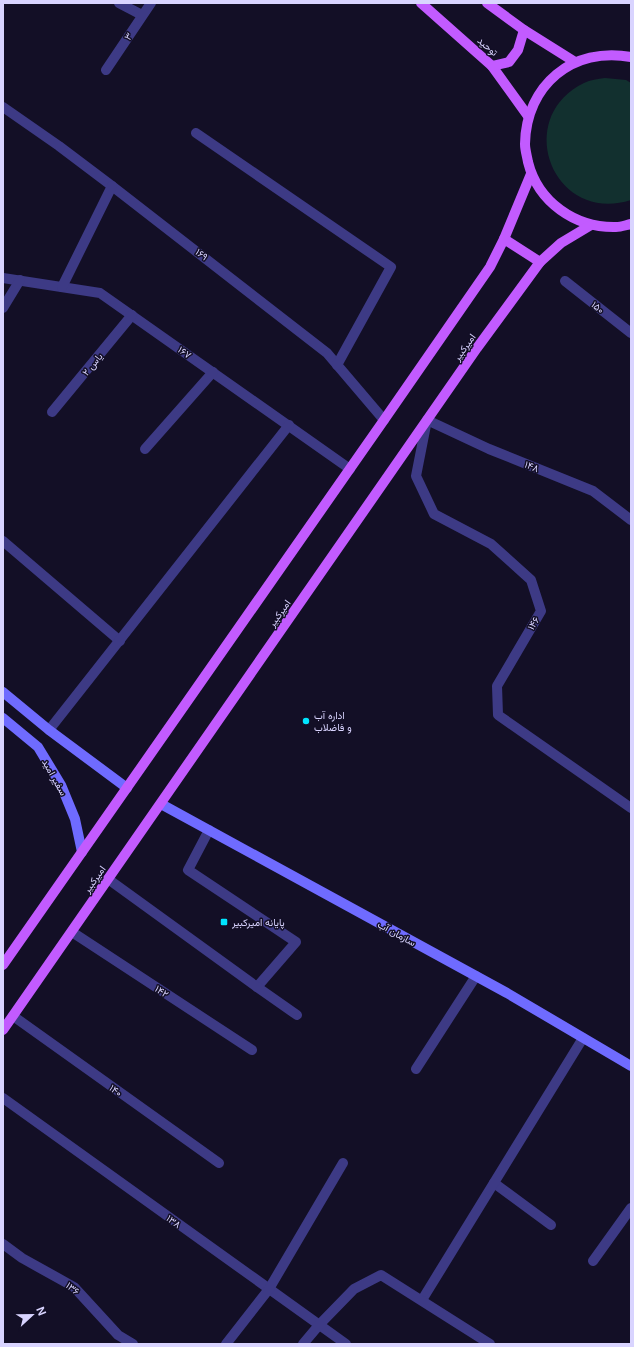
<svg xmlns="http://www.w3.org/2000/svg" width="634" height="1347" font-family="Inter,Vazirmatn,sans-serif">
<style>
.green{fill:#12302f}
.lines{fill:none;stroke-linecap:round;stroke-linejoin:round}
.lane{stroke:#3d3a85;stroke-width:10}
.street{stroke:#3d3a85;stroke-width:10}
.secondary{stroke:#6f6bff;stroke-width:10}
.primary{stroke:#c25bff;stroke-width:10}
.poi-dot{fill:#00e5ff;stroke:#130f26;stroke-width:1.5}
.labels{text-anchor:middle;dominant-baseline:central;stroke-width:3;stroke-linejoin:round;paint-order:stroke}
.street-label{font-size:10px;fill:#d9d4ff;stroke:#130f26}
.poi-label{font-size:10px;fill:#d9d4ff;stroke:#130f26;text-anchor:start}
</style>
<rect width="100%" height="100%" fill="#130f26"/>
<!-- green -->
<path class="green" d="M605 78 626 80 631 83V200C553 225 512 118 584 83 590 80 598 79 605 78Z"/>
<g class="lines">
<!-- lane -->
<g class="lane">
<path d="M209 830 188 870 296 942 257 987"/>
<path d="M108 879 257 987 297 1015"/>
</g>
<!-- street -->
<g class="street">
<path d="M119 3 142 15"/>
<path d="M106 70 151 3"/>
<path d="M3 107 59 146 112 186 327 353 384 420"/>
<path d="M196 133 391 267 337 365"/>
<path d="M3 278 100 293 350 469"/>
<path d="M565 281 631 333"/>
<path d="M62 287 112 186"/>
<path d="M3 308 20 280"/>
<path d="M52 412 132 315"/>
<path d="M145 449 213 372"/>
<path d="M631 520 593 491 489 449 427 420 416 476 434 514 491 544 531 580 541 611 497 686 498 715 631 808"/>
<path d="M3 541 120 641"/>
<path d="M49 730 289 425"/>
<path d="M72 932 252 1050"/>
<path d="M13 1016 219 1163"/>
<path d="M416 1069 476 976"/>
<path d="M3 1098 346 1344"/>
<path d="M494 1183 551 1225"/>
<path d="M3 1244 22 1258 74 1287 118 1335 133 1344"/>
<path d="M593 1261 631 1208"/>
<path d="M422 1300 583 1038"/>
<path d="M226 1344 269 1289 343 1163"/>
<path d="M303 1344 319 1325 354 1289 381 1275 490 1344"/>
</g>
<!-- secondary -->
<g class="secondary">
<path d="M3 692 49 730 127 788"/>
<path d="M3 718 38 747 61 785 75 819 82 852"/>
<path d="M161 804 507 993 631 1066"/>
</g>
<!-- primary -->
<g class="primary">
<path d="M421 3 492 66 528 116"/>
<path d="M487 3 524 30 575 62"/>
<path d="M631 57C573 46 526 85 525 144 525 150 527 156 528 162 538 202 575 228 616 227 621 227 626 225 631 224"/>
<path d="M492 66 509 62 518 50 524 30"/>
<path d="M504 239 540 262"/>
<path d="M3 965 384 420 490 267 504 239 531 174"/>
<path d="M3 1030 477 348 540 262 561 243 591 225"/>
</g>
</g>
<!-- markers -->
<g class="poi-dot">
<circle cx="306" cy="721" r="4"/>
<rect x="220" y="918" width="8" height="8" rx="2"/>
</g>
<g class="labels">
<!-- street labels -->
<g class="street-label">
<text transform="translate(128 36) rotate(-57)">۳</text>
<text transform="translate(488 46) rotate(41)">توحید</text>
<text transform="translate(202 254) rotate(37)">۱۶۹</text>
<text transform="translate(598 307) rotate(39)">۱۵۰</text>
<text transform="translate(464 347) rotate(-55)">امیرکبیر</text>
<text transform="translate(185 352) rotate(35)">۱۶۷</text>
<text transform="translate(92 364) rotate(-51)">یاس ۲</text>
<text transform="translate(532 466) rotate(22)">۱۴۸</text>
<text transform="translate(279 613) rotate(-55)">امیرکبیر</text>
<text transform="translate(533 623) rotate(-60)">۱۴۶</text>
<text transform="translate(55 777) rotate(61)">سفیر امید</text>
<text transform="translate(94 879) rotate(-55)">امیرکبیر</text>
<text transform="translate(397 933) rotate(29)">سازمان آب</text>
<text transform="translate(162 991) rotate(33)">۱۴۲</text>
<text transform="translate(116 1090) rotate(36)">۱۴۰</text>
<text transform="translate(174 1221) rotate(36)">۱۳۸</text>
<text transform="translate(73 1288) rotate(38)">۱۳۶</text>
</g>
<!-- poi labels -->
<g class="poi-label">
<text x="314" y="715">اداره آب<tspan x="314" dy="12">و فاضلاب</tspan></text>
<text x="232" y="922">پایانه امیرکبیر</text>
</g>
</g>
<!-- border -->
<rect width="634" height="1347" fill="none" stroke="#d9d4ff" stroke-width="8"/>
<!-- north arrow -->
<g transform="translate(32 1315) rotate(68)" stroke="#130f26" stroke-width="3" paint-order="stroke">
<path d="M0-3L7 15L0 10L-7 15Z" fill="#d9d4ff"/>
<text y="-6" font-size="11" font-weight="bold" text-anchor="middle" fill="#d9d4ff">N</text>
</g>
</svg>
